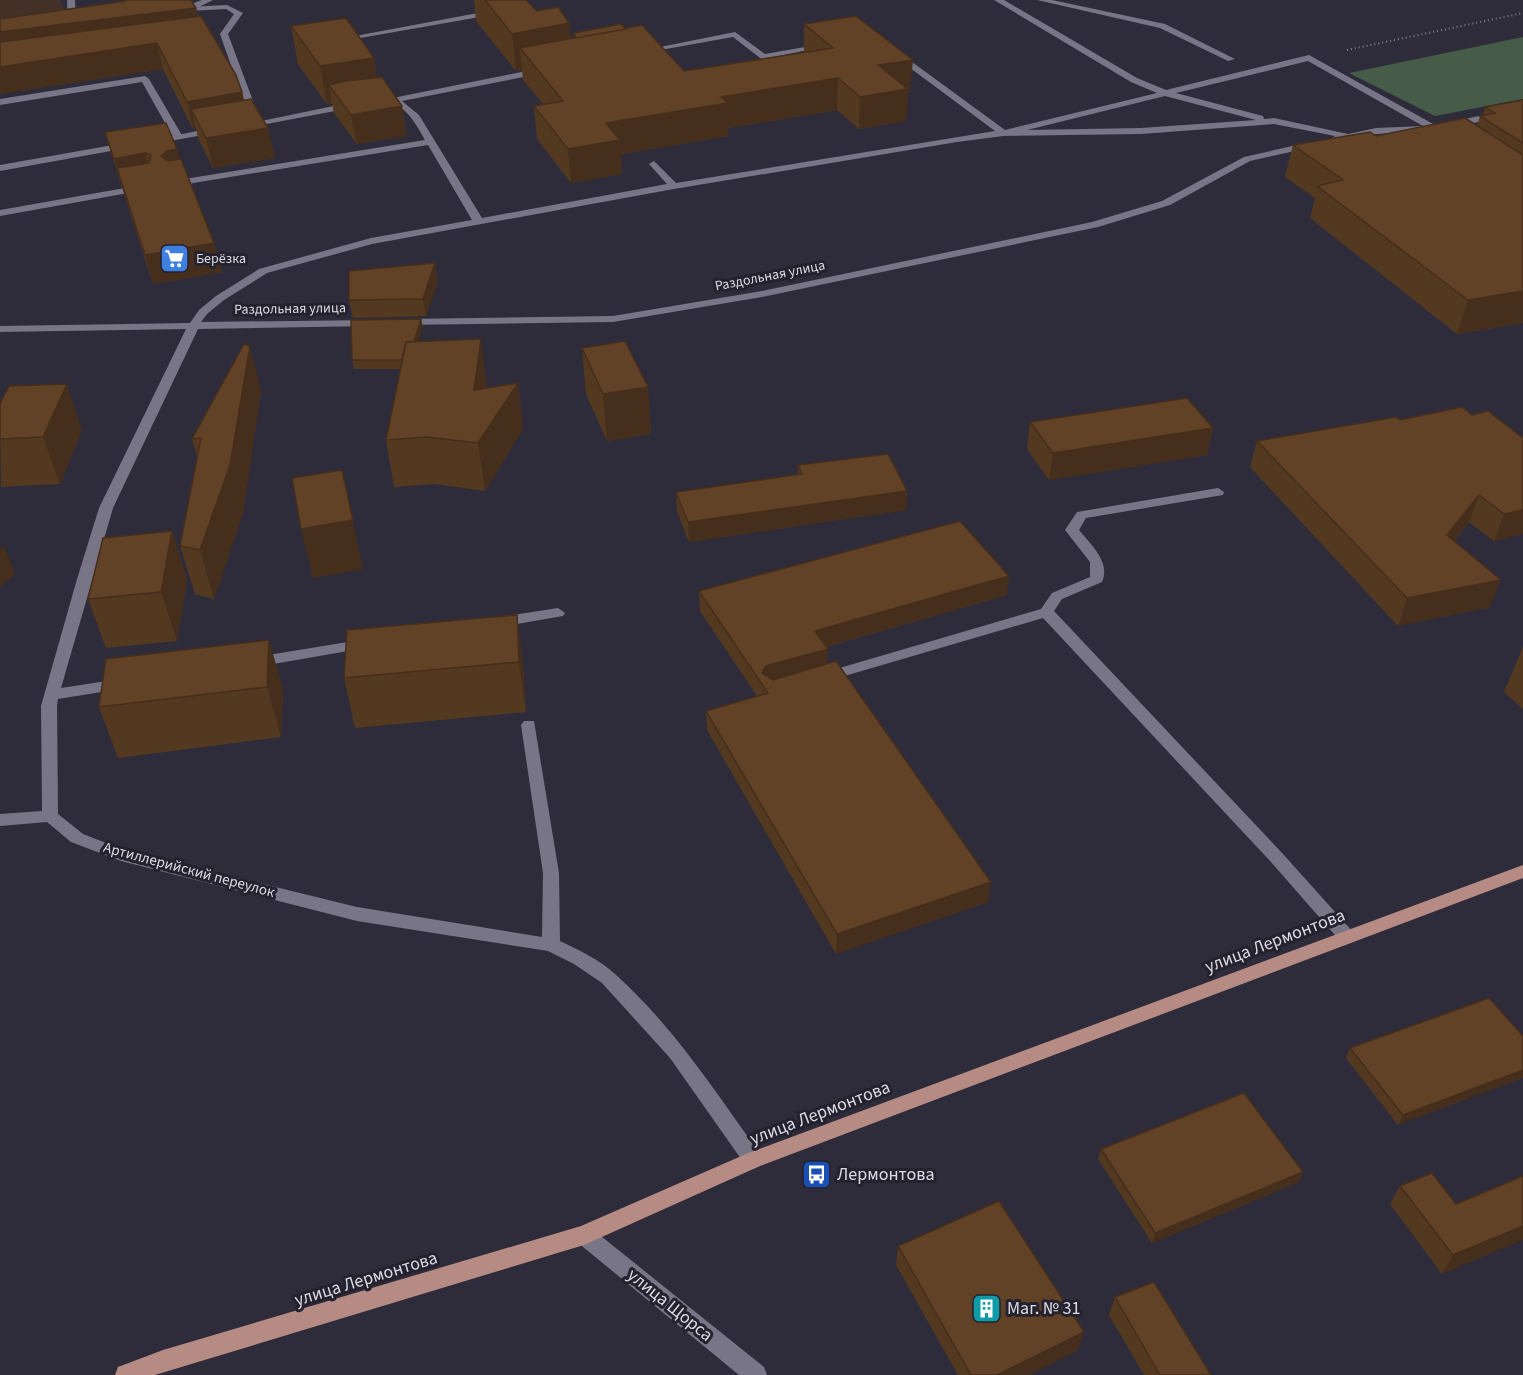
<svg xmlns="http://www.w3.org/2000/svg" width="1523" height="1375" font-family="'Source Sans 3',sans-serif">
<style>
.education{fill:#433128}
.green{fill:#465b48}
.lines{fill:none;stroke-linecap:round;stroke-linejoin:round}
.path{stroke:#82808c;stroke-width:2;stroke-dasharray:1 3;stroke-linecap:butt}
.service{fill:#787686;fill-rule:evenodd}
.minor{fill:#787686;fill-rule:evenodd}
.primary{fill:#b68b84;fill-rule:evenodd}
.wall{fill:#543921}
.shaded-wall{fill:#452e1b}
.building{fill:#624226;stroke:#452e1b;stroke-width:1.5}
.labels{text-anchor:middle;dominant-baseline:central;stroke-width:6;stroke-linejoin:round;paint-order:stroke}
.far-poi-label{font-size:14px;fill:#dcdbe4;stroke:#25222f;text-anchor:start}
.far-street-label{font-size:14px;fill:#dcdbe4;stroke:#25222f}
.street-label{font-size:15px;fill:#dcdbe4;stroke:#25222f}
.near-street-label{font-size:18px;fill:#dcdbe4;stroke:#25222f}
.near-poi-label{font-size:18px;fill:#dcdbe4;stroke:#25222f;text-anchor:start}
</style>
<rect width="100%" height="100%" fill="#2e2c3a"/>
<!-- education -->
<path class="education" d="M0 0H60L65 13 0 23Z"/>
<!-- green -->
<path class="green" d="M1523 37V99L1435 116 1349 73Z"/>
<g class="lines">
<!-- path -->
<path class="path" d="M1347 50 1523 13"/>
<!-- service -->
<g class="service">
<path d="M67 0H75L76 24 72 26 68 24Z"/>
<path d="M202 0H213L191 11 176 13 172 11Z"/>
<path d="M994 0H1004L1137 78 1166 90 1309 55 1435 125 1523 107V113L1434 131 1376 134 1336 142 1331 139 1335 136 1274 124 1141 134 1003 136 957 142 674 189 372 244 267 273 224 300 207 314 201 322 372 320 378 323 372 326 198 329 113 508 61 688 120 679 127 684 120 689 58 699 57 706 58 814 83 834 124 850 357 907 542 937 543 873 521 725 524 721H534L559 873 560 941C579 950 600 960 615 974 673 1026 715 1091 760 1154L763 1160 760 1166 753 1169 746 1166 670 1058 602 983 574 964 548 951 357 921 121 861 71 842 47 822 0 826V814L42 811 41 706 77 579 99 508 186 329 0 332V326L190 323 199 310 216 296 259 269 371 238 472 220 428 145 175 186 170 183 172 181 425 140C417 126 406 104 388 103V99L541 68 545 71 544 73 402 101 419 115 482 218 667 184 649 164 654 161 676 183 995 131 894 56 893 54 897 51 1005 130 1157 93 1131 82ZM1308 61 1423 126 1376 128 1348 134 1274 118 1264 119 1263 116 1176 93ZM1165 96 1256 120 1141 128 1027 130Z"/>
<path d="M1037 0H1052L1165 24 1235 59 1228 61 1160 28Z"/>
<path d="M494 10H497V14L343 41 339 39Z"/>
<path d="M735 32 765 54 822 44 826 46 770 58 772 61 768 64 733 37 644 53 640 51Z"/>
<path d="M145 76 149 79 183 137 181 139 173 137 142 82 0 105V99Z"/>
<path d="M353 102 357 105 356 107 256 126 251 123Z"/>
<path d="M1310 142 1315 145 1313 147 1250 161 1170 205 1098 227 762 297 613 322 402 325 396 322 402 319 613 316 762 291 1092 222 1162 201 1244 157Z"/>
<path d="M142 185 145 186V190L0 216V210Z"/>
<path d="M1218 488 1224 492 1223 495 1086 518 1079 530C1091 545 1111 562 1102 582L1062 599 1054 611 1283 854 1353 932 1356 937 1353 942 1347 944 1341 942 1271 862 1043 618 824 682 817 677 819 674 1041 609 1052 593 1090 577V562L1065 530 1077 512Z"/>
<path d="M558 608 565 613 563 616 499 627 492 622 499 617Z"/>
<path d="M366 639 371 641 373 644 371 647 256 667 249 662 256 657Z"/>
<path d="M584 1225 591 1228 764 1367 767 1375H739L577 1242 574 1235 577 1228Z"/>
</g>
<!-- minor -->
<g class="minor">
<path d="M227 5 243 13 228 34 259 117 257 119 249 117 220 34 234 14 226 9 188 11 184 9 188 7Z"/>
<path d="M216 127 221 130 219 132 154 144 149 141Z"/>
<path d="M130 142 135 145 133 147 0 171V165Z"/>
</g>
<!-- primary -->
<path class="primary" d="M1523 865V878L760 1166 584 1245 155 1375H115L118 1367 163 1350 581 1226 746 1154Z"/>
</g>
<!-- wall -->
<g class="wall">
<path d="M474 0H526L537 11 569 23 571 39 574 38V33L626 29 684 71 804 52V24L910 92H908L906 121 859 129 837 110 728 128V136L621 154 622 174 571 183 537 139 534 106 543 104 523 80 522 70 516 71 476 21Z"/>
<path d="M125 1 196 8 198 16 242 92 244 100 268 128 275 158 213 168 198 138 196 128 193 129 163 69 0 94V19Z"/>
<path d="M291 26 374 58 377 78 407 136 357 144 334 113 332 104H327L298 64Z"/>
<path d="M1523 100V323L1457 334 1310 218 1315 198 1285 177 1293 145 1477 126 1480 116 1483 115 1485 107Z"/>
<path d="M105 132 177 149 179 159 214 243 222 272 153 284 113 159Z"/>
<path d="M438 281 426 316 353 318 349 300Z"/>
<path d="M421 319 423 327 418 341 487 385V388L518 383 523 429 485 491 435 484 394 487 386 440 400 369H354L352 360Z"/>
<path d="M582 348 648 387 651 434 607 441 586 394Z"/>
<path d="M261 391 243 513 214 599 195 594 180 546 197 456 192 439Z"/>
<path d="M0 404 82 430 60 484 1 487Z"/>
<path d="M1462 407 1523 534 1494 541 1469 522 1454 541 1490 607 1398 626 1250 467 1257 441 1400 420Z"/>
<path d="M1030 422 1213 428 1207 455 1049 480 1027 449Z"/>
<path d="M798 465 907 491 906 510 689 542 677 511 676 492 798 474Z"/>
<path d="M172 531 187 580 177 641 106 648 88 599Z"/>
<path d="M699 591 1007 595 826 647 827 664 988 902 836 954 707 730 706 711 757 696 700 611Z"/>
<path d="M517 615 523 665 526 712 355 728 344 678Z"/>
<path d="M1523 647V709L1504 692Z"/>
<path d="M106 659 283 689 281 737 118 758 99 707Z"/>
<path d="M1489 998 1398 1125 1346 1058 1350 1048Z"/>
<path d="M1101 1149 1299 1182 1152 1243 1098 1159Z"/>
<path d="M1523 1176 1442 1274 1390 1204 1400 1186 1456 1204Z"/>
<path d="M898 1246 1084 1332 1078 1350 1029 1375H958L896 1265Z"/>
<path d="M1115 1297 1211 1375H1144L1109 1315Z"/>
</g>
<!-- shaded-wall -->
<g class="shaded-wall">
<path d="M196 8 202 33 0 59V32Z"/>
<path d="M569 23 572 60 520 48 522 70 516 71 512 34Z"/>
<path d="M157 43 163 69 0 94V67Z"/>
<path d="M374 58 380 96 329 85 332 104H327L320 66Z"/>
<path d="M913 60 910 92H908L906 121 859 129 860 97 878 65Z"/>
<path d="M838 78 837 110 728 128V136L621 154 622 174 571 183 568 149 606 123 721 97Z"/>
<path d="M242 92 248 119 191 109 196 128 193 129 187 102Z"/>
<path d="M402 106 407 136 357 144 351 115Z"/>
<path d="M268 128 275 158 213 168 206 138Z"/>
<path d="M177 149 184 176 161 156 167 151Z"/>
<path d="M145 153 153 181 117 168 122 186 114 159Z"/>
<path d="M214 243 222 272 153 284 145 255Z"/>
<path d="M435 263 438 281 426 316 423 299Z"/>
<path d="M1523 291V323L1457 334 1468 300Z"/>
<path d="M421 319 423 327 410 369 408 360Z"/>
<path d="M481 339 487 385 481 436 474 390Z"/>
<path d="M250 346 261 391 243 513 214 599 200 550Z"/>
<path d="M518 383 523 429 485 491 478 443Z"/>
<path d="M67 384 82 430 60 484 43 437Z"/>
<path d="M648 387 651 434 607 441 603 394Z"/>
<path d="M1213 428 1207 455 1049 480 1053 453Z"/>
<path d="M342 470 363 569 313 578 301 529Z"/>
<path d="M907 491 906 510 689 542 688 522Z"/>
<path d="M1479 495 1469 522 1437 562 1447 535Z"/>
<path d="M1523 510V534L1494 541 1504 514Z"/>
<path d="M172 531 187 580 177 641 161 592Z"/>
<path d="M4 546 15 574 0 587V549Z"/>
<path d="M1009 576 1007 595 814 650 815 631Z"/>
<path d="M1501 580 1490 607 1398 626 1407 598Z"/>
<path d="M517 615 523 665 526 712 519 662Z"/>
<path d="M269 640 283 689 281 737 267 687Z"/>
<path d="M828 649 827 668 766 686 762 673 766 666Z"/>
<path d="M991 882 988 902 836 954 837 934Z"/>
<path d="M1523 1070V1078L1398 1125 1403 1115Z"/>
<path d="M1303 1172 1299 1182 1152 1243 1155 1233Z"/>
<path d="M1523 1226V1240L1442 1274 1453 1255Z"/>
<path d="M1084 1332 1078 1350 1029 1375H997Z"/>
</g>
<!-- building -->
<g class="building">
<path d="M125 0H191L196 8 0 32V19L125 1Z"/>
<path d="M485 0H526L537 11 558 7 569 23 512 34Z"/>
<path d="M201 16 236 75 242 92 187 102 157 43 0 67V42Z"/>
<path d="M856 16 913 60 878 65 908 89 860 97 838 78 721 97 728 103 606 123 620 140 568 149 534 106 563 101 520 48 642 25 684 71 833 48 804 24Z"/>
<path d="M346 18 374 58 320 66 291 26Z"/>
<path d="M621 24 626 29 576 38 574 33Z"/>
<path d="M382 77 402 106 351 115 329 85 346 81Z"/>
<path d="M251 99 268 128 206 138 191 109Z"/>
<path d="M1523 100V143L1480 116 1495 113 1485 107Z"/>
<path d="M1465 118 1523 155V291L1468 300 1317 186 1343 180 1293 145 1370 132 1376 136Z"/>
<path d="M166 123 177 149 167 151 161 156 168 161 181 159 214 243 145 255 117 168 149 163 151 155 145 153 114 159 105 132Z"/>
<path d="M435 263 423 299 349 300V271Z"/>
<path d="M421 319 414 342H406L402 360H352L351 320Z"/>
<path d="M481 339 474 390 518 383 478 443 427 437 386 440 406 342Z"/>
<path d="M625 341 648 387 603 394 582 348Z"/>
<path d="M244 344 250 346 230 465 200 550 180 546 201 438 192 439Z"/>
<path d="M67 384 43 437 0 439V404L9 386Z"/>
<path d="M1187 398 1213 428 1053 453 1030 422Z"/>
<path d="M1462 407 1472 415 1488 411 1523 438V510L1504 514 1479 495 1447 535 1501 580 1407 598 1257 441 1396 417 1400 420Z"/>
<path d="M888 454 907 491 688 522 676 492 802 474 798 465Z"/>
<path d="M342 470 353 520 301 529 292 478Z"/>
<path d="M960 521 1009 576 815 631 828 649 766 666 762 673 773 680 836 661 991 882 837 934 706 711 768 693 699 591Z"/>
<path d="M172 531 161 592 88 599 103 538Z"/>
<path d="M517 615 519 662 344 678 347 630Z"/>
<path d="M269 640 267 687 99 707 106 659Z"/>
<path d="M1489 998 1523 1036V1070L1403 1115 1350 1048Z"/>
<path d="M1244 1093 1303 1172 1155 1233 1101 1149Z"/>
<path d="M1432 1173 1456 1204 1523 1176V1226L1453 1255 1400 1186Z"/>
<path d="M999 1201 1084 1332 997 1375H971L898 1246Z"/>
<path d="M1154 1282 1211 1375H1160L1115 1297Z"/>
</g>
<!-- icons -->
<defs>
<symbol id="supermarket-square" viewBox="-11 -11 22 22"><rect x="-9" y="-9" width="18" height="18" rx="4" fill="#3f7fe0" stroke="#25222f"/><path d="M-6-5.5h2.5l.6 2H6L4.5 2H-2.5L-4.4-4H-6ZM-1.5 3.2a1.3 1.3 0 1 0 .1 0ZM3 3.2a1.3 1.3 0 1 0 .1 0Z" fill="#fff"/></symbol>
<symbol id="bus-square" viewBox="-11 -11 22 22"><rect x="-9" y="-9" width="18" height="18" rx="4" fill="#1a4fb4" stroke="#25222f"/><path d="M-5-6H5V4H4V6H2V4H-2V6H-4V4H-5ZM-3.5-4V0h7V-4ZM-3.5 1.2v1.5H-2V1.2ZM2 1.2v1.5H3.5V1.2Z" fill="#fff"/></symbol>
<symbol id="building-square" viewBox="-11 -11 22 22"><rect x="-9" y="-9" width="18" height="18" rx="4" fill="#0f9aa8" stroke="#25222f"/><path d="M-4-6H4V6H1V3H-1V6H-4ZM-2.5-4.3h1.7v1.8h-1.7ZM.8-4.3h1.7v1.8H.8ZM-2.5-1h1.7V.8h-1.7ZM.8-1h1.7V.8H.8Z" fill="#fff"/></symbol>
</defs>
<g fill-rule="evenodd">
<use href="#supermarket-square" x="158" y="242" width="33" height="33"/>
<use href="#bus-square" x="800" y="1158" width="33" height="33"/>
<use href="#building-square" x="970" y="1292" width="33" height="33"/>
</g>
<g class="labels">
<!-- far-poi labels -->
<g class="far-poi-label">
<text x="196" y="259">Берёзка</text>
</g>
<!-- far-street labels -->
<g class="far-street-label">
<text transform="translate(770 276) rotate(-11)">Раздольная улица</text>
<text transform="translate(290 309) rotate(-1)">Раздольная улица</text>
</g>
<!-- street labels -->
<g class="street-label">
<text transform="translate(189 870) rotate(15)">Артиллерийский переулок</text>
</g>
<!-- near-street labels -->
<g class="near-street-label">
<text transform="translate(1275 941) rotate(-21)">улица Лермонтова</text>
<text transform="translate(820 1113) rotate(-21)">улица Лермонтова</text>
<text transform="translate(366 1279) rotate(-17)">улица Лермонтова</text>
<text transform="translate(670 1305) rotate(39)">улица Щорса</text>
</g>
<!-- near-poi labels -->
<g class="near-poi-label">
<text x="837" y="1174">Лермонтова</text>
<text x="1007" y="1308">Маг. № 31</text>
</g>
</g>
</svg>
